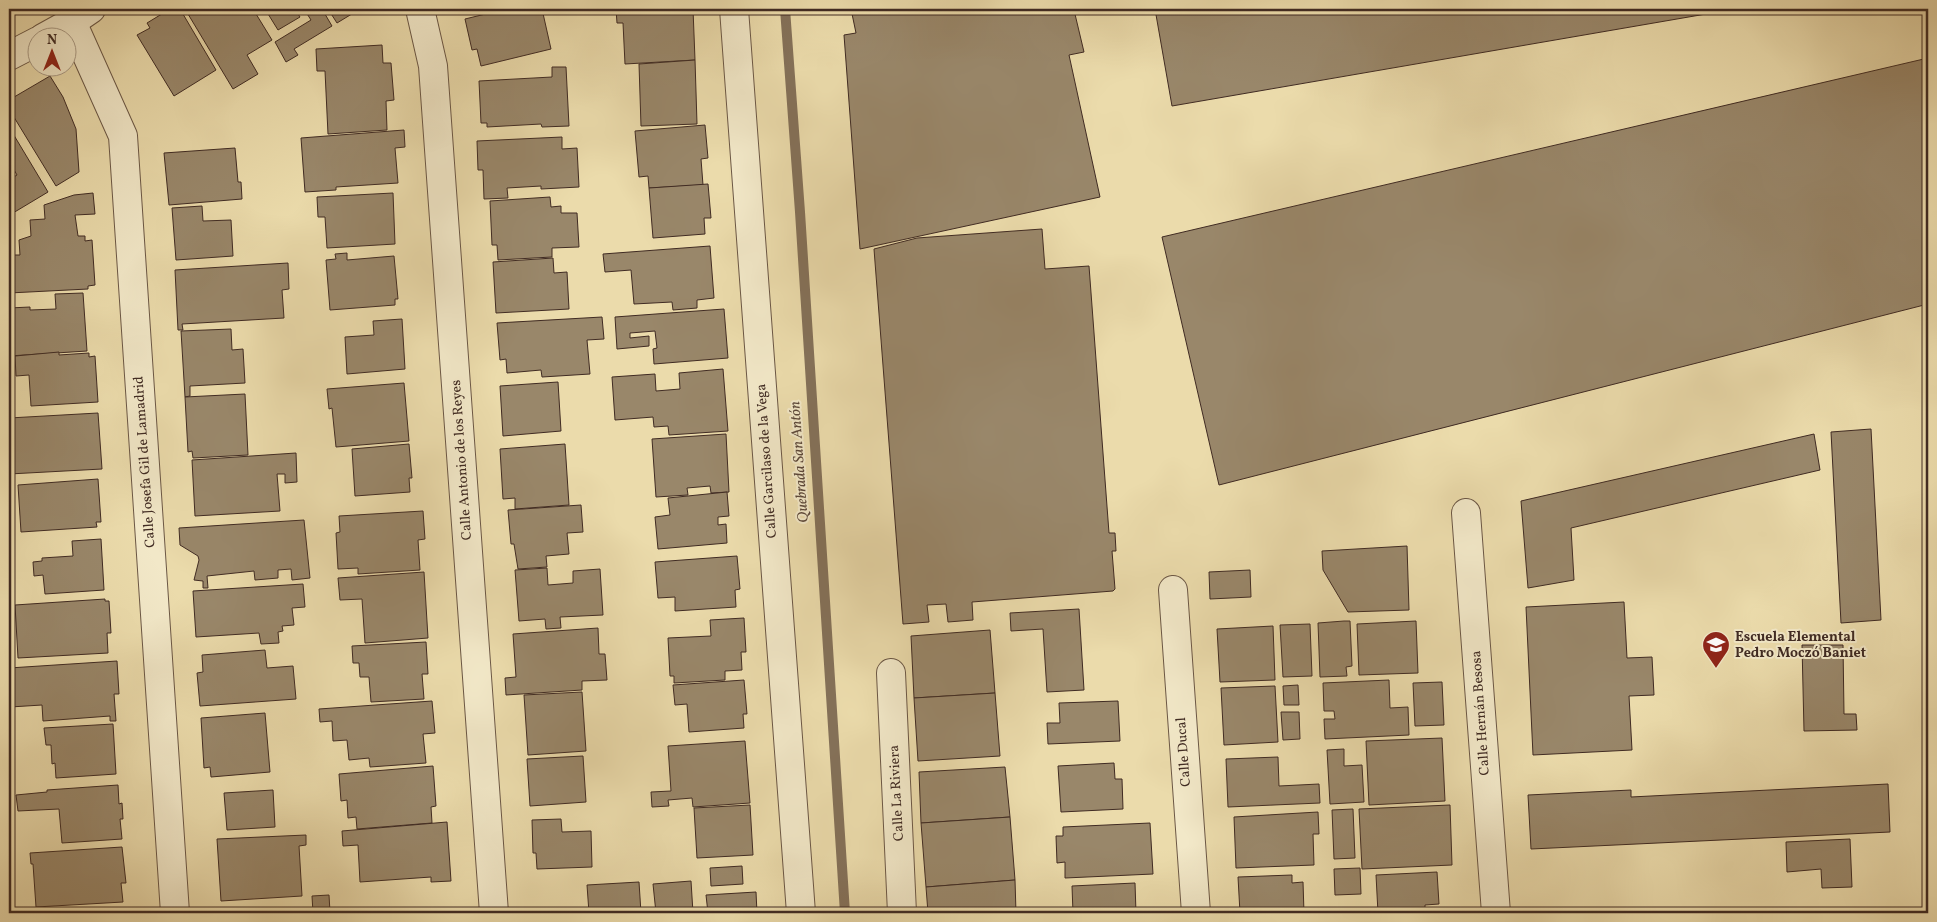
<svg xmlns="http://www.w3.org/2000/svg" width="1937" height="922" font-family="Vollkorn,serif">
<style>
.lines{fill:none;stroke-linecap:round;stroke-linejoin:round}
.stream{stroke:#847159;stroke-width:10}
.building{fill:#99876a;stroke:#402b23}
.minor-casing{stroke:#6b5745;stroke-width:30}
.minor{stroke:#f2e8c8;stroke-width:28}
.labels{text-anchor:middle;dominant-baseline:central;stroke-width:4;stroke-linejoin:round;paint-order:stroke}
.street-label{font-size:14px;fill:#402b23;stroke:#f2e8c8}
.poi-label{font-size:14px;font-weight:bold;fill:#402b23;stroke:#f2e8c8;text-anchor:start}
.water-label{font-size:15px;font-style:italic;fill:#5c483a;stroke:#f2e8c8}
</style>
<rect width="100%" height="100%" fill="#ebdbab"/>
<filter id="stains"><feTurbulence type="fractalNoise" baseFrequency=".004" numOctaves="4"/><feColorMatrix values="0 0 0 0 .2 0 0 0 0 .09 0 0 0 0 .02 0 0 0 .5 -.17"/></filter>
<radialGradient id="worn" r=".72"><stop offset=".6" stop-color="#630" stop-opacity="0"/><stop offset="1" stop-color="#630" stop-opacity=".3"/></radialGradient>
<g class="lines">
<!-- stream -->
<path class="stream" d="M785 9 800 212 845 913"/>
</g>
<!-- building -->
<g class="building">
<path d="M170 9H180L216 70 174 96 137 35 150 28 147 23Z"/>
<path d="M185 9H240L242 12 247 9H253L272 40 247 55 258 74 233 89Z"/>
<path d="M265 9H295L300 17 278 30Z"/>
<path d="M304 9H322L332 26 294 49 298 55 286 62 275 42 311 20Z"/>
<path d="M328 9H360L337 23Z"/>
<path d="M506 9H542L551 49 481 66 477 49 472 50 465 19Z"/>
<path d="M616 9H693L695 60 625 64 623 23H617Z"/>
<path d="M851 9H1059L1060 13 1074 10 1084 52 1069 55 1100 197 860 249 844 35 856 33Z"/>
<path d="M1155 9H1735L1172 106Z"/>
<path d="M382 45 383 63H391L394 100 386 101 387 130 328 134 325 71H317L316 49Z"/>
<path d="M1928 58V304L1219 485 1162 237Z"/>
<path d="M695 60 697 124 641 126 639 64Z"/>
<path d="M552 67H566L569 126 542 127 541 124 487 127V123H481L479 81 552 77Z"/>
<path d="M50 76 63 97 76 129 79 172 56 186 9 109V100Z"/>
<path d="M705 125 708 158 701 159 703 185 649 188 648 176 639 177 635 131Z"/>
<path d="M9 127 48 192 13 213 9 207V180L17 175 13 168 9 170Z"/>
<path d="M404 130 405 147 395 148 398 183 336 187V190L305 192 301 138Z"/>
<path d="M562 137V149L577 148 579 187 541 189V186L507 188 508 198 484 199 483 170H478L477 141Z"/>
<path d="M235 148 238 182H241L242 199 169 205 164 153Z"/>
<path d="M708 184 711 218H704L705 234 653 238 649 188Z"/>
<path d="M93 193 95 214 75 215 78 236H85V241L92 240 95 285 88 286V289L9 293V255H20L19 240 31 236 30 220 45 219 44 205 74 195Z"/>
<path d="M393 193 395 244 327 248 325 217H318L317 197Z"/>
<path d="M550 197 551 207 561 206V213H577L579 247 552 248V257L498 260 497 245H492L490 201Z"/>
<path d="M202 206 203 221 231 220 233 256 176 260 172 208Z"/>
<path d="M1042 229 1045 269 1089 266 1109 533H1115L1116 551H1112L1115 589 1113 591 972 602 973 620 948 622 946 604 927 605 929 622 903 624 874 249 917 238Z"/>
<path d="M710 246 714 298 697 300V308L673 310 672 302 634 304 631 270 605 272 603 254Z"/>
<path d="M347 253V260L394 256 398 299H395V305L330 310 326 260 336 259 335 254Z"/>
<path d="M553 258 554 273 567 272 569 309 496 313 493 262Z"/>
<path d="M288 263 289 289 282 290 284 318 182 324 183 330H178L175 270Z"/>
<path d="M83 293 87 351 9 356V308L30 307V310L56 309 55 294Z"/>
<path d="M724 309 728 358 654 364 653 349 657 348 655 331 630 333V338L649 336V346L617 349 615 317Z"/>
<path d="M602 317 604 339 587 340 590 374 542 377 541 370 507 373 506 359 500 360 497 323Z"/>
<path d="M402 319 405 369 347 374 345 337 374 335 373 321Z"/>
<path d="M231 329 232 350 243 349 245 383 190 386V396L185 397 181 331Z"/>
<path d="M59 352V355L89 353V357L95 356 98 402 31 406 29 375 16 376 15 356Z"/>
<path d="M723 369 728 431 669 435 668 426 654 427 653 417 615 420 612 377 655 374 656 391 680 389 679 373Z"/>
<path d="M558 382 561 431 503 436 500 386Z"/>
<path d="M404 383 409 441 336 447 332 408 329 409 327 389Z"/>
<path d="M245 394 248 455 193 458 192 451 188 452 185 397Z"/>
<path d="M98 413 102 469 9 474V418Z"/>
<path d="M1871 429 1881 620 1841 623 1831 432Z"/>
<path d="M726 434 729 492 711 493 710 486 687 488 688 495 656 497 652 439Z"/>
<path d="M1814 434 1820 470 1571 528 1574 580 1528 588 1521 501Z"/>
<path d="M409 444 412 478H409L410 492 355 496 352 449Z"/>
<path d="M565 444 569 505 515 509V498L503 499 500 449Z"/>
<path d="M296 453 297 482 285 483V474H277L280 511 195 516 192 460Z"/>
<path d="M98 479 101 522H96L97 527 21 532 18 485Z"/>
<path d="M727 492 729 516 718 517V525L726 524 727 543 658 549 655 517 670 515 668 498Z"/>
<path d="M581 505 583 532 567 533 569 554 546 556 547 567 518 569 514 544H511L508 510Z"/>
<path d="M423 511 425 539 418 540 420 570 358 574V568L338 569 336 533 340 532 339 516Z"/>
<path d="M304 520 310 578 292 580 291 569 278 570V578L255 580 254 571 207 576 208 588H203V581L194 580 199 560 198 556 180 545 179 528Z"/>
<path d="M101 539 104 590 45 594 43 575 34 576 33 562 42 561V558L73 556 72 541Z"/>
<path d="M1407 546 1409 610 1348 612 1323 570 1322 551Z"/>
<path d="M737 556 740 589 735 590 736 607 675 611V597L658 598 655 562Z"/>
<path d="M547 568 548 585 573 583V571L600 569 603 615 560 617 561 628 546 629 545 619 519 621 515 570Z"/>
<path d="M1250 570 1251 597 1210 599 1209 572Z"/>
<path d="M424 572 428 638 365 643 362 599 340 600 338 578Z"/>
<path d="M303 584 305 607 292 608 294 625 282 626 283 631 278 632 279 643 261 644 259 633 196 637 193 591Z"/>
<path d="M105 599V601H109L111 633H107L108 653 18 658 15 605Z"/>
<path d="M1624 602 1627 658 1652 657 1654 695 1629 696 1632 750 1533 755 1526 607Z"/>
<path d="M1079 609 1084 690 1047 692 1043 629 1011 631 1010 613Z"/>
<path d="M744 618 746 652H741L742 670 725 671V680L674 683V676H670L668 638 711 636 710 620Z"/>
<path d="M1344 621H1350L1352 666 1346 667 1347 676 1320 677 1318 623Z"/>
<path d="M1416 621 1418 673 1359 675 1357 624Z"/>
<path d="M1310 624 1312 676 1283 677 1280 625Z"/>
<path d="M1273 626 1275 680 1220 682 1217 629Z"/>
<path d="M598 628 599 654H605L607 680 582 681V690L506 695 505 678 516 677 513 634Z"/>
<path d="M990 630 995 693 914 698 911 636Z"/>
<path d="M426 642 428 674H422L424 699 371 702 369 677H360L359 663H353L352 646Z"/>
<path d="M1802 645H1843L1844 714H1856L1857 730 1804 731Z"/>
<path d="M265 650 267 668 293 666 296 699 200 706 197 673 203 672 202 655Z"/>
<path d="M117 661 119 694H114L116 721H110V716L43 721 42 705 10 707 9 668Z"/>
<path d="M744 680 747 714H743L744 728 689 732 687 704 675 705 673 685Z"/>
<path d="M1389 680 1390 708 1408 707 1409 735 1325 739 1324 719H1335L1334 711H1324L1323 683Z"/>
<path d="M1442 682 1444 725 1415 726 1413 683Z"/>
<path d="M1298 685 1299 705H1284L1283 686Z"/>
<path d="M1275 686 1278 742 1224 745 1221 688Z"/>
<path d="M582 692 586 751 528 755 524 695Z"/>
<path d="M995 693 1000 756 918 761 914 698Z"/>
<path d="M432 701 435 733 423 734 426 763 370 767 369 758 349 760 347 740 333 741 332 721 320 722 319 709Z"/>
<path d="M1118 701 1120 741 1048 744 1047 723H1060L1059 703Z"/>
<path d="M1281 712H1299L1300 739 1283 740Z"/>
<path d="M265 713 270 772 211 777 210 767 204 768 201 718Z"/>
<path d="M113 724 116 774 56 778 55 763 52 764 51 745H46L44 728Z"/>
<path d="M1442 738 1445 801 1369 805 1366 741Z"/>
<path d="M745 741 750 803 693 807 692 798 668 800 669 806 652 807 651 792 671 791 668 746Z"/>
<path d="M1344 749V766L1362 765 1364 802 1330 804 1327 750Z"/>
<path d="M583 756 586 802 530 806 527 759Z"/>
<path d="M1278 757 1279 786 1319 784 1320 803 1228 807 1226 759Z"/>
<path d="M1114 763 1115 779H1122L1123 809 1061 812 1058 766Z"/>
<path d="M433 766 436 806 431 807 432 823 357 829 356 817 348 818 347 800 341 801 339 774Z"/>
<path d="M1005 767 1010 817 921 823 919 772Z"/>
<path d="M1888 784 1890 832 1531 849 1528 795 1631 790V797Z"/>
<path d="M118 785 119 804 122 803 123 819H120L122 839 62 843 59 809 18 811 16 795 47 792V790Z"/>
<path d="M273 790 275 827 227 830 224 793Z"/>
<path d="M750 805 753 855 697 858 694 808Z"/>
<path d="M1450 805 1452 865 1362 869 1359 809Z"/>
<path d="M1353 809 1355 858 1334 859 1332 810Z"/>
<path d="M1318 812 1319 834H1313L1314 865 1236 868 1234 817Z"/>
<path d="M1010 817 1015 880 926 887 921 823Z"/>
<path d="M561 819 562 832 591 831 592 867 537 869 536 853H533L532 820Z"/>
<path d="M447 822 451 881 431 882V877L360 882 358 845 343 846 342 831Z"/>
<path d="M1150 823 1153 874 1065 878V862L1057 863 1056 836H1063V827Z"/>
<path d="M306 835V845L299 846 302 896 221 901 217 839Z"/>
<path d="M1850 839 1852 887 1822 888 1821 869 1787 872 1786 842Z"/>
<path d="M122 847 126 883H121L123 902 36 907 33 864H31L30 853Z"/>
<path d="M742 866 743 884 711 886 710 868Z"/>
<path d="M1360 868 1361 894 1335 895 1334 869Z"/>
<path d="M1437 872 1439 904 1425 905V913H1378L1376 875Z"/>
<path d="M1292 875V883L1303 882 1304 913H1240L1238 877Z"/>
<path d="M1015 880 1016 913H928L926 887Z"/>
<path d="M691 881 693 913H656L653 884Z"/>
<path d="M639 882 641 913H589L587 885Z"/>
<path d="M1135 883 1136 913H1073L1072 886Z"/>
<path d="M756 892 757 913H708L706 895Z"/>
<path d="M329 895 330 912 313 913 312 896Z"/>
<path d="M570 911V913H536Z"/>
</g>
<g class="lines">
<defs>
<g id="minor">
<path d="M420 9 433 66 494 913"/>
<path d="M734 9 801 913"/>
<path d="M72 22 123 136 175 913"/>
<path d="M43 38 72 22 91 9"/>
<path d="M9 56 38 41"/>
<path d="M1466 513 1496 913"/>
<path d="M1173 590 1196 913"/>
<path d="M891 673 902 913"/>
</g>
</defs>
<!-- minor casing -->
<use href="#minor" class="minor-casing"/>
<!-- minor -->
<use href="#minor" class="minor"/>
</g>
<!-- icons -->
<defs>
<symbol id="school-pin" viewBox="-11 -11 22 30"><path d="M0 17L-7.5 6A9.5 9.5 0 1 1 7.5 6Z" fill="#8f2418" stroke="#f2e8c8"/><path d="M0-5L7-2L0 1L-7-2ZM-4 1L0 2.5L4 1V4Q0 6-4 4Z" fill="#fff"/></symbol>
</defs>
<g fill-rule="evenodd">
<use href="#school-pin" x="1700" y="629" width="32" height="43"/>
</g>
<g class="labels">
<!-- street labels -->
<g class="street-label">
<text transform="translate(462 460) rotate(-94)">Calle Antonio de los Reyes</text>
<text transform="translate(767 461) rotate(-94)">Calle Garcilaso de la Vega</text>
<text transform="translate(145 462) rotate(-94)">Calle Josefa Gil de Lamadrid</text>
<text transform="translate(1481 713) rotate(-94)">Calle Hernán Besosa</text>
<text transform="translate(1184 752) rotate(-94)">Calle Ducal</text>
<text transform="translate(897 793) rotate(-93)">Calle La Riviera</text>
</g>
<!-- poi labels -->
<g class="poi-label">
<text x="1735" y="637">Escuela Elemental<tspan x="1735" dy="16">Pedro Moczó Baniet</tspan></text>
</g>
<!-- water labels -->
<g class="water-label">
<text transform="translate(800 462) rotate(-94)">Quebrada San Antón</text>
</g>
</g>
<!-- margin -->
<rect width="1937" height="922" fill="none" stroke="#ebdbab" stroke-width="30"/>
<rect x="10" y="10" width="1917" height="902" fill="none" stroke="#402b23" stroke-width="2.5"/>
<rect x="15" y="15" width="1907" height="892" fill="none" stroke="#402b23"/>
<!-- north arrow -->
<g transform="translate(52 52)"><circle r="24" fill="#f2e8c8" stroke="#ab9c86"/>
<path d="M0-4L9 19L0 12L-9 19Z" fill="#8f2418"/>
<text y="-8" font-size="14" font-weight="bold" text-anchor="middle" fill="#402b23">N</text>
</g>
<rect width="100%" height="100%" filter="url(#stains)"/>
<rect width="100%" height="100%" fill="url(#worn)"/>
</svg>
